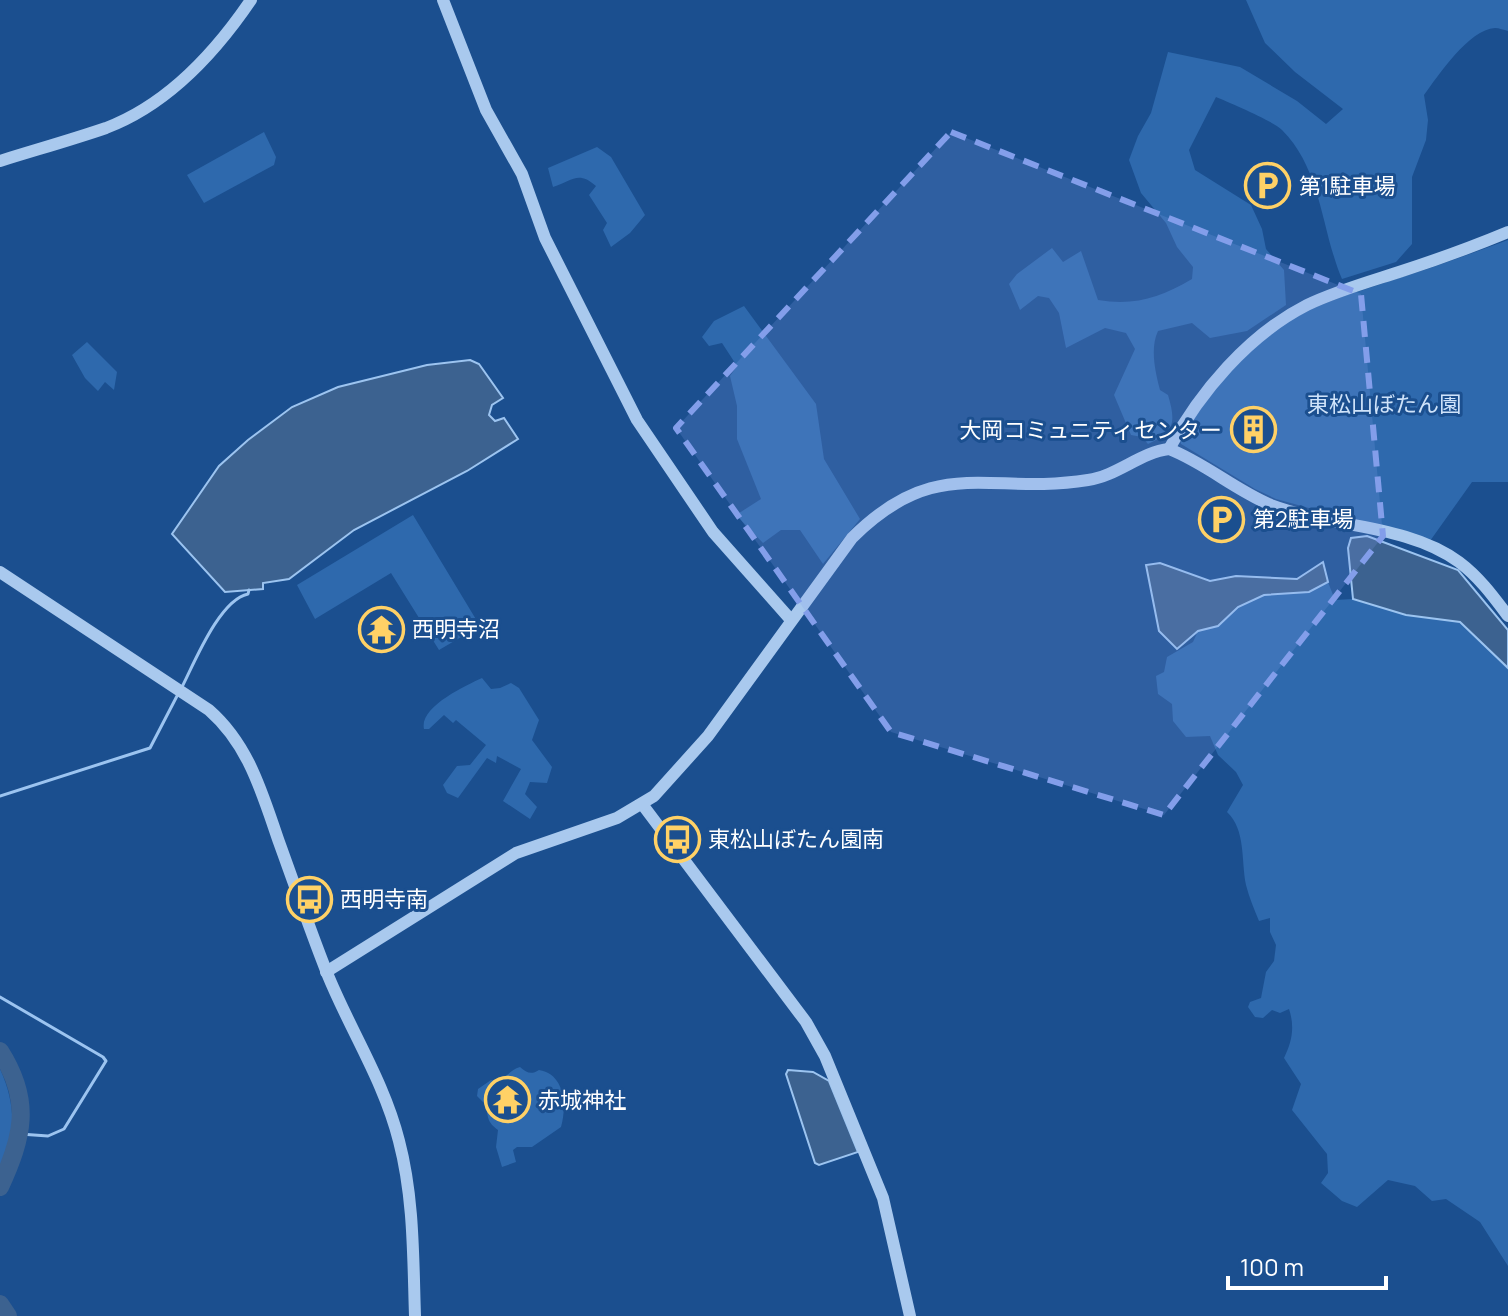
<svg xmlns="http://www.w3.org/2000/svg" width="1508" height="1316" font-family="Manrope,'Noto Sans JP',sans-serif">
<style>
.green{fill:#2e69ad}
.water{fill:#3c6290;stroke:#9cc4f0;stroke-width:2}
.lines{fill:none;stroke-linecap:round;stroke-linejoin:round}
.stream{stroke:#9cc4f0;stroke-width:3}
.river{stroke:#3c6290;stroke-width:18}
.minor{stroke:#a9c9ee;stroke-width:12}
.marked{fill:#839eea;fill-opacity:0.2;stroke:#839eea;stroke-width:6;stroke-dasharray:16 10;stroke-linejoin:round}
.labels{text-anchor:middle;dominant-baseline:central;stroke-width:6;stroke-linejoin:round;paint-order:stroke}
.poi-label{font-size:22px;fill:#fff;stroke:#1b4f8f;text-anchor:start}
.park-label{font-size:22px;fill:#cfe3fa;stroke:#1b4f8f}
</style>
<rect width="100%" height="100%" fill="#1b4f8f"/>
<!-- green -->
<g class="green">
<path d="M1246 0H1508V31C1504 30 1499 28 1495 28 1469 29 1438 76 1424 95L1428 120 1426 140 1412 177V244L1396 262 1342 279C1321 230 1322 170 1282 130 1273 121 1230 103 1216 97L1189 150 1195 170 1251 205 1262 229 1266 249 1284 270 1286 305 1247 331 1210 338 1192 323 1158 331C1150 348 1155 371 1160 390L1168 395C1176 422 1175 432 1148 444L1142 437 1131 435 1114 395 1135 349 1126 333 1105 328 1066 348 1059 313 1049 298 1038 296 1020 310 1009 284 1017 274 1052 248 1063 262 1081 251 1098 300C1134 306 1160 298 1192 279L1193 267 1177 247 1166 223 1141 193 1129 160 1138 136 1151 113 1168 52 1240 67 1297 101 1326 124 1343 109 1295 72 1265 43Z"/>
<path d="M264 132 276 157 274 165 204 203 187 175Z"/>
<path d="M597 147 611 157 645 215 630 233 611 247 603 230 607 223 589 195 596 186C578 170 572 181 553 187L548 168Z"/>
<path d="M1508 240V482H1472L1430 541 1276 499 1255 489 1181 444 1180 440C1207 398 1231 366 1271 334 1305 306 1352 294 1393 280 1432 268 1470 254 1508 240Z"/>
<path d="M744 306 816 404 824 459 860 519 823 564 800 530H781L763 543 736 515 761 499 737 439V406L730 376 737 366 722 343 709 346 702 337 714 321Z"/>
<path d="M87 342 117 372 114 390 105 382 98 391 85 378 72 355Z"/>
<path d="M413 515 480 626 439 650 391 573 315 619 297 585Z"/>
<path d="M1328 582 1335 600 1353 599 1406 615 1460 622 1508 668V1266L1480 1222 1446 1199 1432 1201 1415 1186 1388 1180 1357 1207 1342 1201 1321 1183 1328 1173 1327 1154 1292 1110 1301 1084 1284 1058C1292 1042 1295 1027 1289 1009L1280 1013 1272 1010 1263 1018 1255 1017 1248 1007 1250 1002 1261 998 1266 972 1274 961 1276 945 1270 932V918L1259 921C1254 909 1249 897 1246 885 1241 860 1246 830 1227 812L1243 785 1236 772 1218 755 1210 736 1186 737 1173 721 1172 704 1158 694 1156 676 1164 672 1167 657 1193 642 1198 631 1218 626 1238 607 1264 595 1305 592Z"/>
<path d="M482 678 491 689 500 688 511 683 519 688 539 720 532 740 552 767 547 783 530 782 525 794 537 807 530 819 503 801 521 769 497 756 496 763 487 758 458 798 447 793 443 785 457 766 470 765 486 745 456 720 453 723 444 715 429 729H424C419 707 465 686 482 678Z"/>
<path d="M520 1067C527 1073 531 1075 539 1070 565 1074 567 1106 561 1127L532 1147H517L513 1150 516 1162 502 1167 496 1147 498 1130C487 1122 488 1117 486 1105L477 1096 478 1089 491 1080C505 1083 508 1070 520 1067Z"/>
<path d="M0 1069C16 1103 17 1141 0 1175Z"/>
</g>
<!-- water -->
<g class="water">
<path d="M470 360 479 364 503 398 492 405 489 415 495 421 504 418 518 439 467 471 354 530 289 579 263 583V589L225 592 172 534 219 466 248 440 292 407 338 387 427 365Z"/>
<path d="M1367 536 1458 570 1508 630V668L1460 622 1406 615 1353 599 1348 548 1351 538Z"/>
<path d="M1323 562 1328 582 1309 592 1264 595 1238 607 1218 626 1198 631 1177 649 1159 631 1146 565 1160 563 1210 581 1236 576 1297 579Z"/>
<path d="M788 1070 813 1072 829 1081 858 1152 819 1165 815 1163 786 1074Z"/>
</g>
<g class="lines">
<!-- stream -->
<g class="stream">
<path d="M181 689C194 664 219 600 248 594L249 590"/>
<path d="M0 796 150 748 177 696"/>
<path d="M0 997 103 1057 106 1061 64 1129 48 1136 20 1134"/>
</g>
<!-- river -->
<g class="river">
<path d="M0 1051C32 1101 23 1137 0 1187"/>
<path d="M0 1304 8 1316"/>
</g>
<!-- minor -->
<g class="minor">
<path d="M443 0 486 110 522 174 545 238 637 420 713 532 791 620"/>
<path d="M0 161C35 150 71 140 106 128 167 105 215 53 251 0"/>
<path d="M1169 449C1200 392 1248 335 1307 305 1336 291 1368 282 1399 272 1436 260 1472 247 1508 232"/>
<path d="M0 572 209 710C249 745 262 793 279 842 295 886 310 930 327 973 350 1030 384 1081 399 1141 414 1198 413 1257 415 1316"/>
<path d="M642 804 806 1022 825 1056 883 1198 910 1316"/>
<path d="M326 972 516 853 617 818 654 796 708 736 852 538C937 453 989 496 1088 480 1117 476 1141 452 1169 449 1205 463 1235 490 1271 505 1329 527 1408 524 1459 562 1479 577 1493 596 1508 616"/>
</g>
</g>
<!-- marked area -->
<path class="marked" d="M951 132 1361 294 1383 536 1164 815 891 732 676 428Z"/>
<!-- icons -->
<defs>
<symbol id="parking-ring" viewBox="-11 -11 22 22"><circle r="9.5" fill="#1b4f8f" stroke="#ffd166" stroke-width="1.5"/><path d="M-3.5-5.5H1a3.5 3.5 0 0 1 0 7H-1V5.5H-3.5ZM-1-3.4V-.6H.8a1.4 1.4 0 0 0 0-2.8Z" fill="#ffd166"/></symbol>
<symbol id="building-ring" viewBox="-11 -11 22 22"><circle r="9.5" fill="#1b4f8f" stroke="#ffd166" stroke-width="1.5"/><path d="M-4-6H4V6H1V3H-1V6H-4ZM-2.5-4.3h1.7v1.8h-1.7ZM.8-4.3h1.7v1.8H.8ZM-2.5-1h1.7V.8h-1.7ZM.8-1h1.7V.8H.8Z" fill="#ffd166"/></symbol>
<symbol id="temple-ring" viewBox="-11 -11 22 22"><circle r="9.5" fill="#1b4f8f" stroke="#ffd166" stroke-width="1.5"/><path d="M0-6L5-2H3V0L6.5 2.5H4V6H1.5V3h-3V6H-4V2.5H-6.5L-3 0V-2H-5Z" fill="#ffd166"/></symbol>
<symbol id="bus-ring" viewBox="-11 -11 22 22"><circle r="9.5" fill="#1b4f8f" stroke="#ffd166" stroke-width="1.5"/><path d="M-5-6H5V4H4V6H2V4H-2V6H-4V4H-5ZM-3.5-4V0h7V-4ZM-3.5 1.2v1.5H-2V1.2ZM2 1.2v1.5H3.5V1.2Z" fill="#ffd166"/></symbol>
</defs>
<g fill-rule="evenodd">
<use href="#parking-ring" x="1242" y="160" width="51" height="51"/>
<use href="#building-ring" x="1228" y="404" width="51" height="51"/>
<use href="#parking-ring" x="1196" y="494" width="51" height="51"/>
<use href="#temple-ring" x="356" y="604" width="51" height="51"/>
<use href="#bus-ring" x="652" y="814" width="51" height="51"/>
<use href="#bus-ring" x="284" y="874" width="51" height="51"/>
<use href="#temple-ring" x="482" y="1074" width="51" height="51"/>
</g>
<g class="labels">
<!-- poi labels -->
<g class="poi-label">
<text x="1299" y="186">第1駐車場</text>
<text x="1222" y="430" text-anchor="end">大岡コミュニティセンター</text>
<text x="1253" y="519">第2駐車場</text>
<text x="412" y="629">西明寺沼</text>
<text x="708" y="839">東松山ぼたん園南</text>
<text x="340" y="899">西明寺南</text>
<text x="538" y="1100">赤城神社</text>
</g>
<!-- park labels -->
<g class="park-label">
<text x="1384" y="404">東松山ぼたん園</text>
</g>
</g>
<!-- scale -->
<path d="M1228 1276v12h158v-12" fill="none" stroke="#ffffff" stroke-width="4"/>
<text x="1240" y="1276" font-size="24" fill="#ffffff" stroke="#1b4f8f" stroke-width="6" paint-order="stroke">100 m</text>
</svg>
